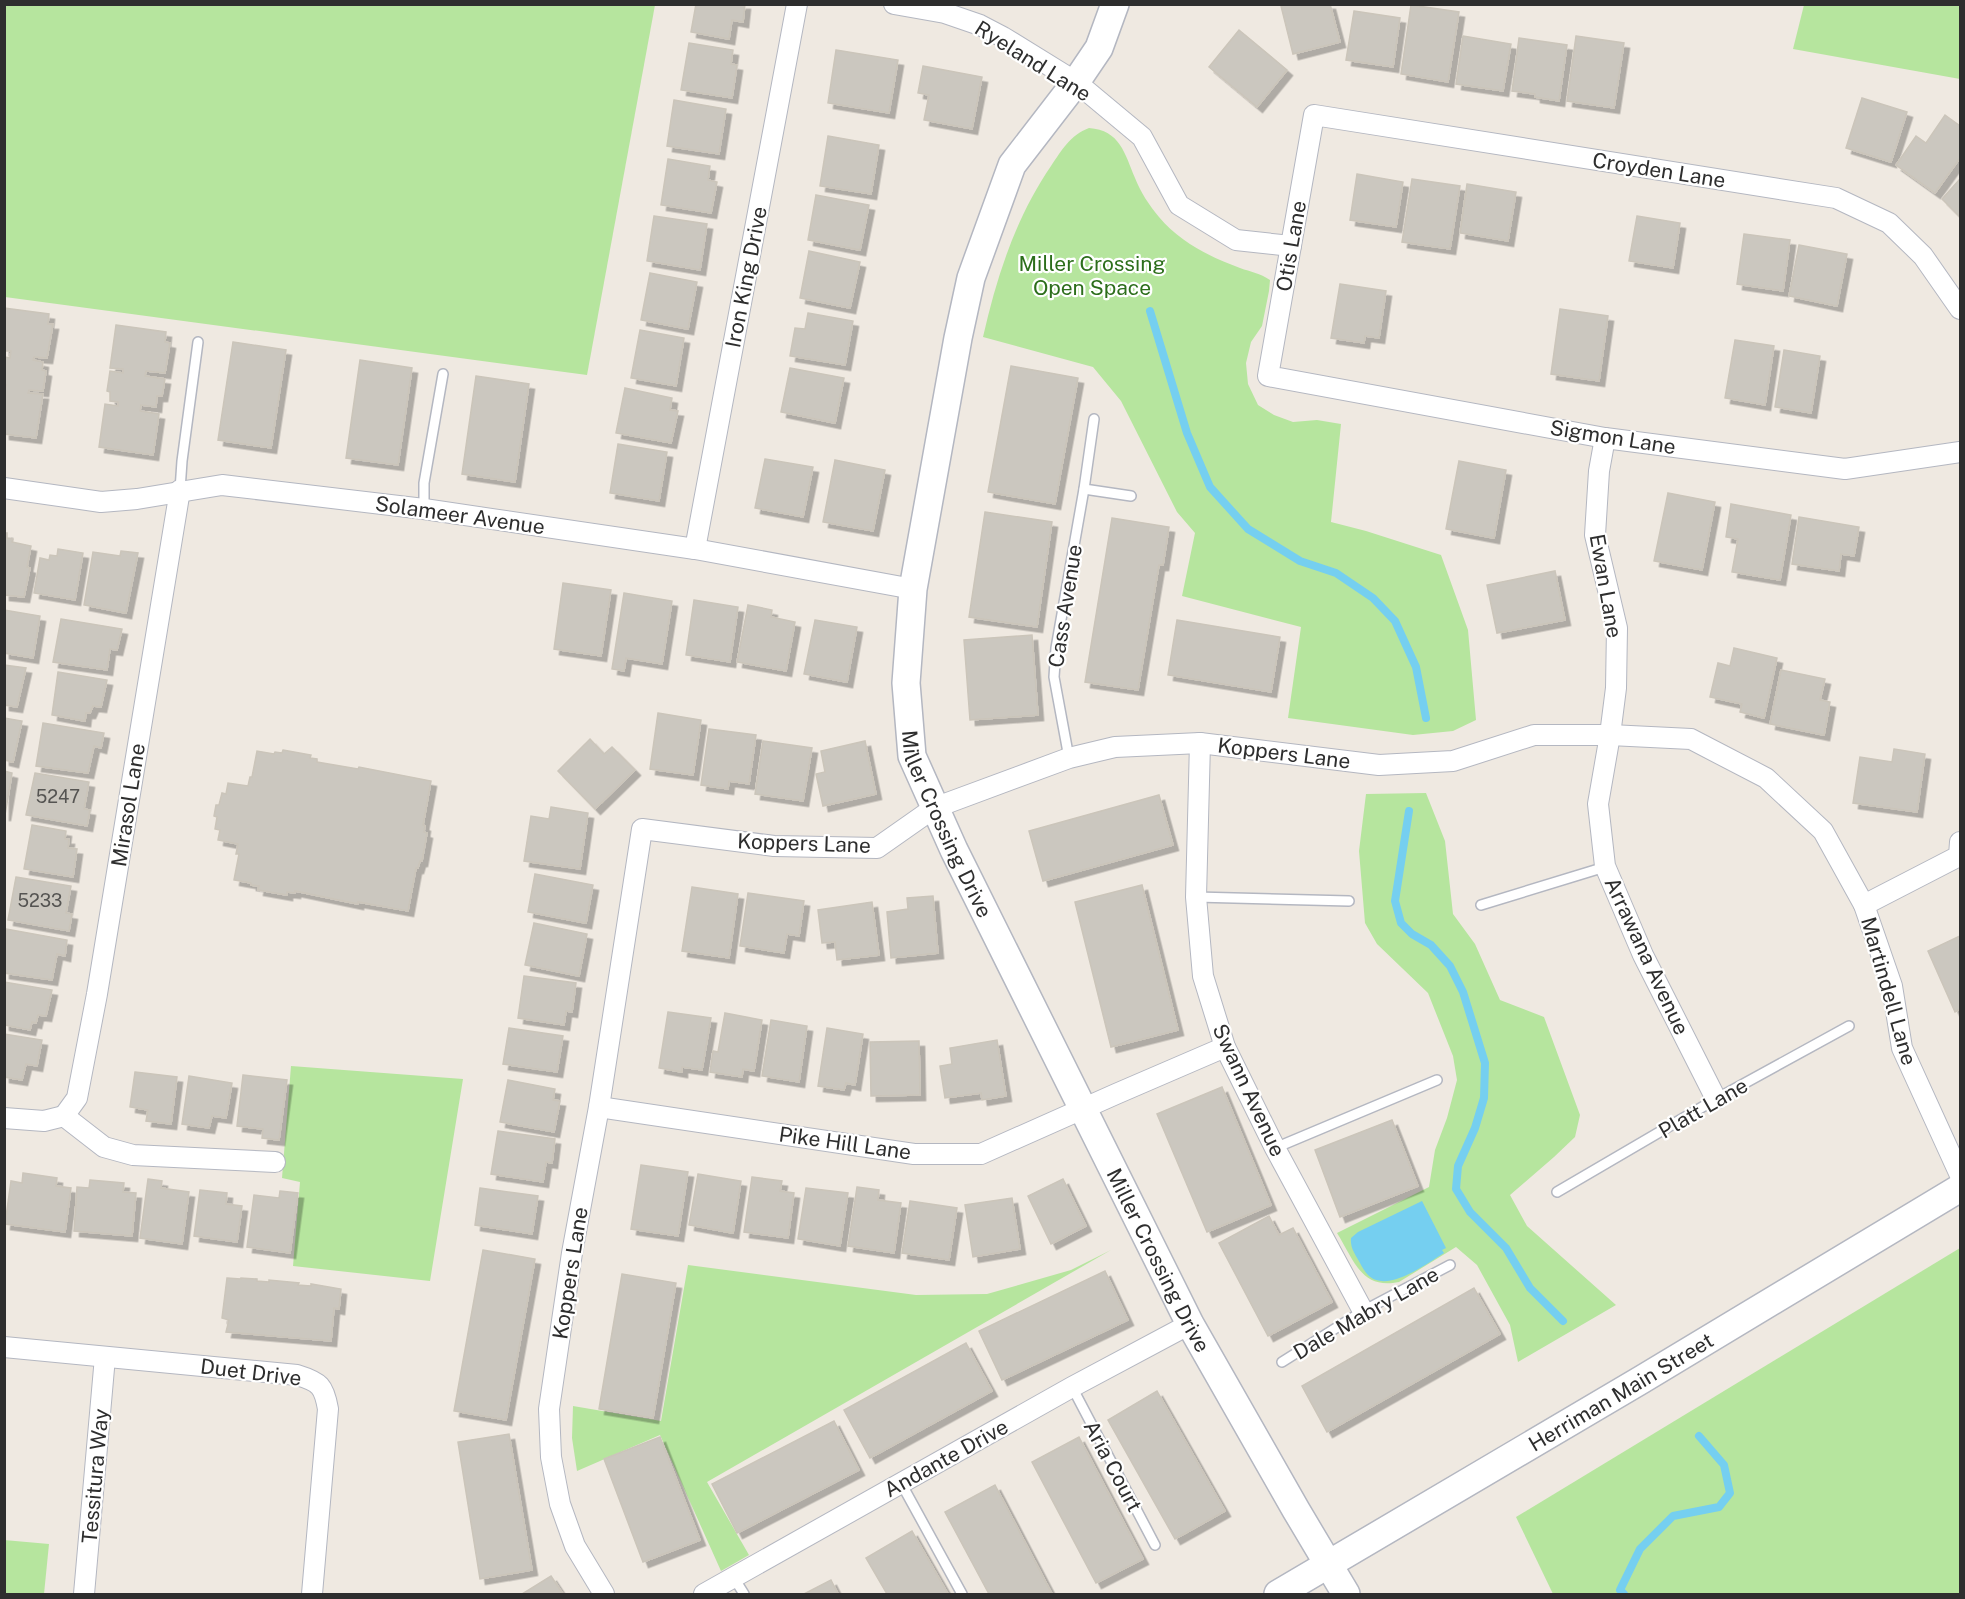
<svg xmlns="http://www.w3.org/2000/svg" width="1965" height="1599" font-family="'Public Sans',sans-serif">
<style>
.green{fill:#b6e59e}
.water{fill:#75cff0}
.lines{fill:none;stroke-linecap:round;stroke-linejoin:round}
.stream{stroke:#75cff0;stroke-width:8}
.building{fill:#cbc7bf;stroke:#cbc5ba;stroke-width:1.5;filter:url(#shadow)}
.lane-casing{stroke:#b4b7c1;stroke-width:12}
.street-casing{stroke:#b4b7c1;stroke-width:22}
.secondary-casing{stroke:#b4b7c1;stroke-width:30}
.lane{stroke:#fff;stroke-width:9}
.street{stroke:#fff;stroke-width:20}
.secondary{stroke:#fff;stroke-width:27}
.labels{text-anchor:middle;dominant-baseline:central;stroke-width:4.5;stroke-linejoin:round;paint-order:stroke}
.number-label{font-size:18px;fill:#555452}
.street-label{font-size:21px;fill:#2e2e2e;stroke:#fff}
.park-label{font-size:21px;fill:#2c6e1b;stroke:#fff}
</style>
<defs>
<filter id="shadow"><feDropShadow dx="5.5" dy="5.5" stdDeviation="0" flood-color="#0004"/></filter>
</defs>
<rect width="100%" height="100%" fill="#efe9e1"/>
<!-- green -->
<g class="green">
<path d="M5 4 655 5 587 375 5 297Z"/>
<path d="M1804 5H1960V79L1793 49Z"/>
<path d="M1089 128C1120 130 1125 154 1135 178 1141 193 1149 205 1159 217 1180 242 1210 257 1240 268 1251 272 1260 273 1270 280L1269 291 1262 326 1251 342 1246 363 1248 384 1258 405 1274 415 1293 422 1317 420 1341 424 1331 522 1366 531 1441 555 1468 630 1476 720 1453 731 1413 735 1288 718 1301 627 1182 596 1195 533 1177 512 1121 401 1093 367 983 337C997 276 1015 219 1051 166 1062 150 1070 135 1089 128Z"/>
<path d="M1426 793 1445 841 1453 914 1475 944 1500 1000 1544 1017 1580 1115 1575 1137 1554 1157 1510 1195 1527 1226 1616 1305 1518 1362 1510 1325 1477 1265 1456 1247 1399 1282C1361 1290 1354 1260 1337 1233L1429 1187 1435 1150 1447 1118 1457 1080 1453 1056 1428 993 1377 944 1365 923 1359 851 1366 794Z"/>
<path d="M291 1066 463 1079 430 1281 293 1266 300 1182 282 1178Z"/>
<path d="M1960 1248V1594H1553L1516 1517Z"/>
<path d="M1111 1250 707 1482 749 1555 721 1571 660 1435 577 1471 572 1438 573 1406 661 1421 688 1265 916 1295 987 1294 1071 1270Z"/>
<path d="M4 1540 49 1544 44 1594H5Z"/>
</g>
<!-- water -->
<path class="water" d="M1422 1201 1446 1248 1442 1250 1444 1253C1426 1264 1387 1294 1368 1275 1365 1272 1362 1267 1360 1263 1355 1254 1350 1248 1351 1238L1358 1232Z"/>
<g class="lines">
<!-- stream -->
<g class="stream">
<path d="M1150 311 1187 433 1210 487 1248 529 1300 561 1336 573 1373 598 1395 621 1416 667 1426 718"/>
<path d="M1409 811 1395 901 1401 923 1412 934 1431 945 1450 966 1463 992 1485 1063 1484 1098 1475 1128 1458 1166 1456 1189 1470 1212 1506 1248 1530 1288 1563 1321"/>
<path d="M1624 1594 1620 1590 1640 1549 1673 1516 1719 1507 1730 1493 1724 1465 1699 1436"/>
</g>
</g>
<!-- building -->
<g class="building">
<path d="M696 4H745L743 22 732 20 729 39 691 32Z"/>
<path d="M1286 4H1330L1340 42 1293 54 1281 6Z"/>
<path d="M1411 5 1459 12 1448 82 1401 74Z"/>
<path d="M1354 11 1400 18 1393 67 1346 60Z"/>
<path d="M1239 30 1287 70 1257 107 1209 67Z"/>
<path d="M1463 36 1511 44 1503 91 1456 84Z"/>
<path d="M1576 36 1624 43 1614 108 1567 101Z"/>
<path d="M1519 38 1567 45 1559 101 1535 97V94L1512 91Z"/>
<path d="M689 43 733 50 731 64 737 65 732 98 681 90Z"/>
<path d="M836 50 898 60 889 113 828 103Z"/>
<path d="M923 66 982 77 972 129 924 120 929 95 918 93Z"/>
<path d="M1862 98 1907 112 1891 162 1846 148Z"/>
<path d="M674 100 726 109 719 154 667 146Z"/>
<path d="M1945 115 1960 126V158L1935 193 1896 165 1916 136 1926 143Z"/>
<path d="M828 136 879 145 871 194 820 186Z"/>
<path d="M668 159 710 166 708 180 717 182 711 213 661 205Z"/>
<path d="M1357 174 1403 182 1396 227 1350 220Z"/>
<path d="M1412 179 1460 186 1450 249 1402 242Z"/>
<path d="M1960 179V217L1942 199Z"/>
<path d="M1467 184 1516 192 1508 241 1460 233Z"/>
<path d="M816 195 869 205 860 250 808 240Z"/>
<path d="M654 216 707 224 700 270 647 261Z"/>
<path d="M1637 216 1680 223 1673 268 1629 261Z"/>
<path d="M1744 234 1790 240 1783 291 1737 284Z"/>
<path d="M1799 245 1847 254 1837 306 1789 296Z"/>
<path d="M809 251 860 262 850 308 800 298Z"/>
<path d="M650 273 697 282 688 329 641 320Z"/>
<path d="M1340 284 1386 291 1379 338 1365 336 1364 343 1331 338Z"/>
<path d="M4 308 49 314 48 324H53L47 358 34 357 33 360 43 362 42 370 46 371 43 391 29 390 28 393 43 394 36 438 4 434V392L6 385H4V357L10 358 11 351H4Z"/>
<path d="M1560 309 1608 316 1599 381 1551 374Z"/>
<path d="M808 313 853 321 845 365 790 356 795 328 805 329Z"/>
<path d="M116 325 166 332 165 342 170 343 165 373 146 371 145 376 165 379 162 396H157L156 407 141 405 140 411 159 414 153 455 99 447 105 404 118 406V402L110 401V392L107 391 110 371 123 373V369L110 368Z"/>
<path d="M640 330 684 338 676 386 631 378Z"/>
<path d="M1735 340 1774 346 1765 405 1725 398Z"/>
<path d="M233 342 286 350 271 448 218 440Z"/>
<path d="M1784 350 1820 356 1811 413 1775 407Z"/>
<path d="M360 360 412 368 398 465 346 458Z"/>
<path d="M1011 366 1078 378 1055 504 988 492Z"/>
<path d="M790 368 844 378 835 423 781 412Z"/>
<path d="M476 376 529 384 515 482 462 474Z"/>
<path d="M625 388 672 398 670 410 678 411 671 443 616 433Z"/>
<path d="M618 444 667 452 659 501 610 493Z"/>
<path d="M765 459 813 467 803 517 755 508Z"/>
<path d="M835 460 885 470 873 531 823 522Z"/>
<path d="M1459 461 1506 470 1494 538 1446 529Z"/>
<path d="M1668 493 1715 502 1702 570 1654 561Z"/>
<path d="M1731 504 1791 515 1780 580 1732 572 1738 539 1726 537Z"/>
<path d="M985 512 1052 522 1037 627 969 617Z"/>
<path d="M1799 517 1859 527 1854 556 1841 554 1839 571 1792 564Z"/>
<path d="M1112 518 1169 527 1163 565H1159L1138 690 1085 682Z"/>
<path d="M4 533H7V538L13 539 12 542 31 546 27 567 30 568 24 597 4 595Z"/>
<path d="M58 549 83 553 75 600 34 593 40 558 49 560 50 555 57 556Z"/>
<path d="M121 551 138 553 126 613 84 605 93 552 120 556Z"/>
<path d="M1555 571 1565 620 1497 633 1487 585Z"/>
<path d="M563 583 611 590 601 656 554 649Z"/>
<path d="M624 593 672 601 662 664 626 658 624 671 612 669Z"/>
<path d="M694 600 738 607 730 662 686 655Z"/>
<path d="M748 605 772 610 771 617 795 622 786 671 737 662Z"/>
<path d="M4 610 40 616 33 658 4 653Z"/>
<path d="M61 619 122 629 117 650 110 649 107 670 53 662Z"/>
<path d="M815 620 857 627 847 682 804 674Z"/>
<path d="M1177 620 1280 637 1271 692 1168 675Z"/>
<path d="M1032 635 1038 715 970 720 964 640Z"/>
<path d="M1734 648 1777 658 1764 718 1740 712 1742 704 1710 697 1718 663 1730 666Z"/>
<path d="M4 665 26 668 17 707 4 705Z"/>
<path d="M1781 670 1825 679 1820 700 1830 702 1824 735 1770 724Z"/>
<path d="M58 672 107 680 101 707 93 706 90 713H86L85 721 52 715Z"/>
<path d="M658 713 701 720 693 775 650 769Z"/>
<path d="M4 718 22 721 13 762 4 760Z"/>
<path d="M43 723 104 733 101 748 94 746 88 773 36 766Z"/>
<path d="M709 729 756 735 749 784 729 781 728 789 701 785Z"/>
<path d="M590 739 604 754 612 747 635 770 595 809 558 771Z"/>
<path d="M763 741 812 748 803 801 755 794Z"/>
<path d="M865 741 876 794 823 806 816 774 825 772 821 751Z"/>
<path d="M1894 749 1925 754 1917 812 1853 803 1860 757 1892 762Z"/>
<path d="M283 750 311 755 310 758 317 759V762L358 769 359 767 431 781 423 825 425 826 424 832 427 833 422 861H420L418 868H416L408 911 358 902V904L295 891V893L287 892V895L258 890 259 886 251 885V883L234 880 239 854H236L238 844 218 840 220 830 215 829 217 817 214 816 216 805H219L222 793 226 794 228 783 248 786 250 777H252L257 751 274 754 275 752 282 753Z"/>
<path d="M4 771 12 773 5 815H4Z"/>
<path d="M35 773 89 782 84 809 90 810 87 826 26 815Z"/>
<path d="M1159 795 1173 845 1043 881 1029 831Z"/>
<path d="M551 807 588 813 580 869 524 861 531 816 549 819Z"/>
<path d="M32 825 66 831 65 839H69L68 848 77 849 73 877 24 869Z"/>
<path d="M535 874 593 885 586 923 528 912Z"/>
<path d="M16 877 71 886 66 913 72 914 69 931 8 920Z"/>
<path d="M1142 885 1178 1030 1111 1047 1075 902Z"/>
<path d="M692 887 738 894 729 958 682 951Z"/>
<path d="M748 893 804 901 799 936 787 934 784 953 740 946Z"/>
<path d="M933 896 938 953 891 958 887 912 908 909 907 898Z"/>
<path d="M872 902 879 955 837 960 835 942 822 943 818 910Z"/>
<path d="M534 923 587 934 579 976 525 965Z"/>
<path d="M6 929 67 940 65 956 57 954 52 980 4 973Z"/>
<path d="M1960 936V1009L1955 1012 1928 951Z"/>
<path d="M524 976 576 983 572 1012 566 1011 564 1025 518 1018Z"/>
<path d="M4 982 52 990 46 1016 38 1015 36 1023 32 1022 30 1030 4 1025Z"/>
<path d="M668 1012 711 1018 702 1070 682 1067V1072L659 1068Z"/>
<path d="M725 1013 762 1020 754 1071 743 1069 742 1077 710 1072 713 1051 718 1052Z"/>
<path d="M771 1020 807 1026 799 1082 762 1076Z"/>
<path d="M509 1028 563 1036 557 1072 503 1064Z"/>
<path d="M827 1028 863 1034 855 1085 846 1083 844 1090 818 1086Z"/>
<path d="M4 1034 42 1040 37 1066 26 1064 22 1080 4 1077Z"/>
<path d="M997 1040 1006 1096 982 1100 981 1093 945 1098 940 1066 952 1064 950 1048Z"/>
<path d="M919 1041 920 1095 871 1096 870 1042Z"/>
<path d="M135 1072 177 1077 171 1124 146 1121 148 1110 130 1107Z"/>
<path d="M243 1075 287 1080 279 1140 262 1138 263 1129 237 1126Z"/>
<path d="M189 1076 232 1083 226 1118 212 1116 209 1128 182 1124Z"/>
<path d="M508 1080 555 1089 553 1100 560 1101 554 1132 500 1122Z"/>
<path d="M1222 1087 1271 1205 1207 1232 1157 1114Z"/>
<path d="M1392 1120 1418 1186 1340 1217 1315 1150Z"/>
<path d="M498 1131 555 1139 552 1163 546 1162 543 1182 491 1174Z"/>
<path d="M641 1165 688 1172 678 1236 631 1229Z"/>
<path d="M23 1173 57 1178 56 1186 71 1188 65 1232 5 1224 11 1181 22 1183Z"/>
<path d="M698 1174 741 1181 733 1233 689 1225Z"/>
<path d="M752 1177 782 1181 780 1191 794 1193 788 1238 744 1232Z"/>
<path d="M148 1179 162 1181 161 1188 189 1192 182 1244 140 1238Z"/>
<path d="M1063 1179 1086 1226 1051 1244 1028 1196Z"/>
<path d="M90 1180 124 1183 123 1192 136 1193 132 1236 74 1231 77 1187 89 1188Z"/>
<path d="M857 1187 879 1190 878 1200 901 1203 894 1253 848 1246Z"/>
<path d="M480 1188 538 1196 532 1234 475 1225Z"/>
<path d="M806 1188 848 1193 840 1246 798 1239Z"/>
<path d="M200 1190 227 1193 226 1204 242 1206 237 1242 194 1236Z"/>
<path d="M280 1191 298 1193 290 1253 247 1247 254 1195 279 1198Z"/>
<path d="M1012 1198 1020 1249 973 1257 965 1205Z"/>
<path d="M910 1201 957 1208 949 1260 902 1253Z"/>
<path d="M1269 1216 1279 1235 1293 1228 1332 1302 1268 1336 1219 1243Z"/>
<path d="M483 1250 535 1259 506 1420 454 1411Z"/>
<path d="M1105 1271 1128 1320 1002 1380 979 1331Z"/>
<path d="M622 1274 676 1283 653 1418 599 1409Z"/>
<path d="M227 1278 241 1279V1278L257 1279V1281L269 1282V1280L299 1283 298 1285 311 1286V1284L341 1289 339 1309 334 1308 331 1341 226 1332 229 1320 222 1318Z"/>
<path d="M1474 1288 1500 1334 1327 1432 1302 1386Z"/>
<path d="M966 1343 992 1391 870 1458 844 1410Z"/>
<path d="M1157 1391 1225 1511 1175 1539 1108 1420Z"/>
<path d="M834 1421 859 1470 737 1533 712 1484Z"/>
<path d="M509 1434 532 1570 480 1579 458 1442Z"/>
<path d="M660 1437 700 1540 643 1562 604 1459Z"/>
<path d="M1079 1437 1143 1559 1096 1583 1032 1462Z"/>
<path d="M995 1485 1052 1594H989L945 1512Z"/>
<path d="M912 1531 948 1594H887L866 1558Z"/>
<path d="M551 1576 563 1594H522Z"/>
<path d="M831 1580 838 1594H804Z"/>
</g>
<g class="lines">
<defs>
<g id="lane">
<path d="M1084 489 1131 496"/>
<path d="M180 490 182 461 198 342"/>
<path d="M424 509V483L443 374"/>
<path d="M1069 758 1054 677 1056 648 1084 489 1094 419"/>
<path d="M1196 897 1349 901"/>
<path d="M1481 905 1605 867"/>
<path d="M1275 1148 1437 1080"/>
<path d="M1557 1192 1716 1099 1849 1026"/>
<path d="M1282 1362 1363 1311 1450 1265"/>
<path d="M1072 1387 1155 1545"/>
<path d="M901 1483 962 1594"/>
<path d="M734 1578 744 1594"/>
</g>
<g id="street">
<path d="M894 4 945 13 980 25 1003 37 1076 82 1142 137 1179 205 1236 240 1291 246"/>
<path d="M1960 309 1923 256 1889 223 1836 198 1314 115 1268 376 1605 438 1845 469 1960 452"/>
<path d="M1605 438 1599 471 1595 535 1617 628 1616 688 1610 735 1598 804 1605 866 1643 955 1716 1099"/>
<path d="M4 488 101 502 137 499 222 485 424 509 695 549 913 589"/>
<path d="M695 549 797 4"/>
<path d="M1200 743 1196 897 1203 976 1225 1047 1275 1148 1363 1311"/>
<path d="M1864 905 1959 856 1960 842"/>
<path d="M599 1107 914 1154H981L1116 1094 1225 1047"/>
<path d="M64 1116 77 1098 97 994 180 490"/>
<path d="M64 1116 104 1147 133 1155 275 1162"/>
<path d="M4 1118 44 1121 64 1116"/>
<path d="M4 1347 297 1375C320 1382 324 1386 328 1409L312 1594"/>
<path d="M84 1594 105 1357"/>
<path d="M604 1594 575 1546 560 1504 551 1457 549 1409 572 1253 599 1107 642 829 774 846 877 848 934 808 1069 758 1115 747 1200 743 1379 765 1453 761 1534 735H1610L1691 739 1766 778 1823 831 1864 905 1892 986 1902 1048 1960 1175"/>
<path d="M704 1594 1072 1387 1190 1324"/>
</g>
<g id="secondary">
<path id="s1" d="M1115 4 1099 48 1076 82 1012 165 971 278 958 338 913 589 906 683 912 756 954 850 1190 1324 1296 1510 1346 1594"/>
<path id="s2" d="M1278 1594 1641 1380 1960 1188"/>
</g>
</defs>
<!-- lane casing -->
<use href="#lane" class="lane-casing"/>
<!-- street casing -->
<use href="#street" class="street-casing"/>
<!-- secondary casing -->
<use href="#secondary" class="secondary-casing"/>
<!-- lane -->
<use href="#lane" class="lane"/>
<!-- street -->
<use href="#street" class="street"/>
<!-- secondary -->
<use href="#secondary" class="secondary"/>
</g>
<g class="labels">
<!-- number labels -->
<g class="number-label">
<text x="58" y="796">5247</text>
<text x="40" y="900">5233</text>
</g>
<!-- street labels -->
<g class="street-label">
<text transform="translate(1033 61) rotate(32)">Ryeland Lane</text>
<text transform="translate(1659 170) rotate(9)">Croyden Lane</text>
<text transform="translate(1291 246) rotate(-80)">Otis Lane</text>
<text transform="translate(746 277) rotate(-79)">Iron King Drive</text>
<text transform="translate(1613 437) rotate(9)">Sigmon Lane</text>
<text transform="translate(460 515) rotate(8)">Solameer Avenue</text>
<text transform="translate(1606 586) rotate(80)">Ewan Lane</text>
<text transform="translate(1065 606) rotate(-81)">Cass Avenue</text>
<text transform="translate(1284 753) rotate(7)">Koppers Lane</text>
<text transform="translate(128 805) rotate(-81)">Mirasol Lane</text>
<text stroke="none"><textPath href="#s1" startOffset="872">Miller Crossing Drive</textPath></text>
<text transform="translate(804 843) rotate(2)">Koppers Lane</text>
<text transform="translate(1647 956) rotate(65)">Arrawana Avenue</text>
<text transform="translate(1889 991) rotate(74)">Martindell Lane</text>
<text transform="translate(1249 1090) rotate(65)">Swann Avenue</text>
<text transform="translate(1703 1108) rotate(-30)">Platt Lane</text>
<text transform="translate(845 1143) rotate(8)">Pike Hill Lane</text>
<text stroke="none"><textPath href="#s1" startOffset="1358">Miller Crossing Drive</textPath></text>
<text transform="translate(570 1273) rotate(-81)">Koppers Lane</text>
<text transform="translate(1366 1313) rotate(-30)">Dale Mabry Lane</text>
<text transform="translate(251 1372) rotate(7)">Duet Drive</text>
<text stroke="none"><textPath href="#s2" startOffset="398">Herriman Main Street</textPath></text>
<text transform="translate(946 1458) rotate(-29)">Andante Drive</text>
<text transform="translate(1113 1466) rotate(62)">Aria Court</text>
<text transform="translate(95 1476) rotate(-85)">Tessitura Way</text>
</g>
<!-- park labels -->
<g class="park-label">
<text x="1092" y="263">Miller Crossing<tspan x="1092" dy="24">Open Space</tspan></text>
</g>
</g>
<!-- border -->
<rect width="1965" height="1599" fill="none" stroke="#2e2e2e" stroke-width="12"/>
</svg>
